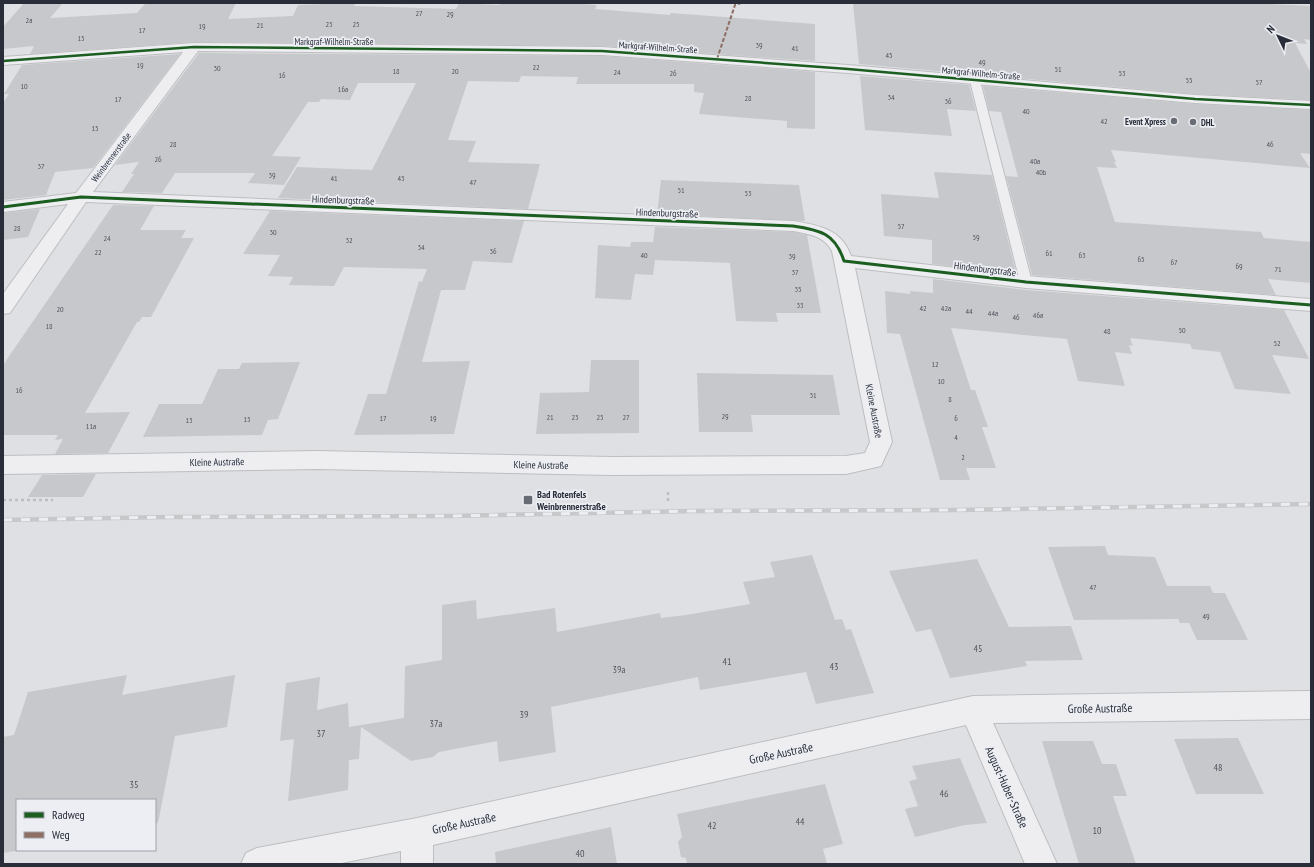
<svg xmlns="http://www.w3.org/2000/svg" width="1314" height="867" font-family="'PT Sans Narrow',sans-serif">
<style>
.building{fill:#c7c8cb}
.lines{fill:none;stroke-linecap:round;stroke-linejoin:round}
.lane-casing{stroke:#bdbec1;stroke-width:2}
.street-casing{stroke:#bdbec1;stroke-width:2}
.path{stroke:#bdbec2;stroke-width:2.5;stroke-dasharray:3 3;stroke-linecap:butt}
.lane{fill:#eeeef0;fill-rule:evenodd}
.street{fill:#eeeef0;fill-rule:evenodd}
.rail-casing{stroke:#c7c8ca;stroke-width:4.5}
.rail{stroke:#eceef3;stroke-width:3;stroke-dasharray:9;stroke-linecap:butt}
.quiet{stroke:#8d6e63;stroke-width:2;stroke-dasharray:4 2;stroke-linecap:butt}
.cycleway-far1-casing{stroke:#eceef3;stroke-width:4}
.cycleway-casing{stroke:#eceef3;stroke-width:5}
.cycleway-far1{stroke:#1b5e20;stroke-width:2.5}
.cycleway{stroke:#1b5e20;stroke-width:3}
.poi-dot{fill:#686c74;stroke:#eceef3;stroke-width:1.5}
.labels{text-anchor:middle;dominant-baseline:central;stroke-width:3.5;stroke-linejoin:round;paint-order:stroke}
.number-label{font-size:8px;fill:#50545e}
.far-street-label{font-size:9px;fill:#282d39;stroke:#eceef3}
.far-poi-label{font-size:9px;font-weight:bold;fill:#282d39;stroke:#eceef3;text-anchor:end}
.street-label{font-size:10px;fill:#282d39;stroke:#eceef3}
.poi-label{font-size:10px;font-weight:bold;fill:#282d39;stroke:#eceef3;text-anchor:start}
.near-number-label{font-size:10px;fill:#50545e}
.near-street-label{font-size:12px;fill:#282d39;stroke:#eceef3}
</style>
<rect width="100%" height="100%" fill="#dfe0e3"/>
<!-- building -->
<g class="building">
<path d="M24 3H63L50 18 137 13 145 4 236 3 228 19 293 16 298 5 355 3 354 6 456 9 459 3 499 5 500 3H565L597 5 595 9 670 15 671 13 815 24V61L602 46 194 42 30 54 34 46 3 49V27Z"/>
<path d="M853 3H1248L1311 6V40L1304 39 1307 44 1295 43 1311 73V100L1195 94 859 64Z"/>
<path d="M199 53 602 56 815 72V129L787 128V121L699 114 704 93 694 92V84H576L578 77 521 76 519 82 468 81 448 140 476 141 468 162 540 164 528 209 278 198 297 167 372 170 416 83H358L350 100 321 99 319 102H308L272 156 301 157 284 185 248 183 255 173H175L162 193 122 192 134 174H131L139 162 115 165Z"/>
<path d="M180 54 93 168 55 172 46 195 3 200V103L9 94H4L22 65Z"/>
<path d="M860 76 969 85 976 111 947 109 952 136 865 130Z"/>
<path d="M983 86 1195 104 1311 110V154L1300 153 1310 168 1111 150 1116 162H1114L1117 168 1097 167 1115 222 1261 232 1264 238 1311 242V283L1268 279 1276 295 1032 275 1006 176 1018 177 1001 112 989 111Z"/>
<path d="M934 172 992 175 1016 273 932 264V240L884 236 881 194 939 198Z"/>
<path d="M661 180 799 185 805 221 657 214Z"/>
<path d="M113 205 154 206 140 230H186L181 238H194L151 317H142L139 322H137L85 413 130 412 108 453 55 454 63 439 55 440 58 435H3V365Z"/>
<path d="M40 209 28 237 3 240V213Z"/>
<path d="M270 211 524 221 512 263 473 261 465 290H441L422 362 470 361 454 434 354 435 368 394H386L419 281 422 282 427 269 344 267 334 286 289 285 293 277 268 276 280 255 243 254Z"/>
<path d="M655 227 793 232 807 235 821 313H776L778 322 736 321 730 263 655 260 653 275 635 274 631 300 595 298 598 245 630 247 631 242H653Z"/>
<path d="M933 279 1026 290 1284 310 1309 359 1272 355 1291 394 1235 389 1220 352 1192 349 1190 344 1130 338 1133 346 1129 345 1132 354 1115 352 1125 386 1078 381 1067 339 951 328 971 390H975L988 427H982L996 468H966L970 480H940L900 334 887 333 885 291 910 294V291L933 293Z"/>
<path d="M591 360H639V433L536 434 540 393 589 392Z"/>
<path d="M300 362 278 419 268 420 262 435 143 437 159 404H202L218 369H239L242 363Z"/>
<path d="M697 373 833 375 840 415H751L753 432H699Z"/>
<path d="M96 474 83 497H28L42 475Z"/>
<path d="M1105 546 1108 555 1155 557 1167 586H1210L1213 593H1225L1248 640H1197L1189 623H1180L1178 619 1074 620 1048 547Z"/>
<path d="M812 555 835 620 842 619 846 630 851 629 874 693 816 704 806 672 700 690 698 677 551 707 556 752 499 762 497 741 439 752 433 757 411 761 361 727 359 759 349 760 348 790 288 801 294 739 280 741 286 683 320 677 317 710 348 703 349 727 404 718 405 666 442 660V605L476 600 477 619 555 608 557 632 660 613 661 618 686 615 750 604 743 582 775 577 770 562Z"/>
<path d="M977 559 1009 627 1071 626 1083 660 1025 661 1027 666 950 678 931 629 916 632 889 571Z"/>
<path d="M127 675 122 695 235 675 227 727 175 736 158 823 155 824V800H17V850H21L3 853V737L14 735 28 692Z"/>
<path d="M1238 738 1264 794H1196L1174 739Z"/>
<path d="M1042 741H1093L1102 764H1116L1127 796H1113L1136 864H1079Z"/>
<path d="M960 758 987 823 965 825 915 837 905 809 918 806 909 781 917 779 912 766Z"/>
<path d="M825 784 843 844 823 849 827 864H687L686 858 681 857 678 842 682 837 677 814Z"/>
<path d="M611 827 617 864H496L495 852Z"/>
</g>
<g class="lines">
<defs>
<path id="lane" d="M975 78 980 81 1032 282 1026 286 1020 282 970 81Z"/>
<g id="street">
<path d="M194 43 602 47 848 65 1195 95 1311 101V109L1195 103 848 73 602 55 198 51 93 192 793 221C818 225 842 229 851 256L1026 276 1311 299V311L1026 288 855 268 892 442 881 466 846 474 612 475 317 469 3 474V456L317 451 612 457 846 456 865 453 870 442 832 251C824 236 809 234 793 231L86 202 10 313 3 314V294L68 204 3 212V202L76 193 183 52 3 65V57Z"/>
<path d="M1311 691V719L993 723 1057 864H1025L966 725 433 845V864H401V851L337 864H241L246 853 257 848 417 818 973 696Z"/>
</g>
</defs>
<!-- lane casing -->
<use href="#lane" class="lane-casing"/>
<!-- street casing -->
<use href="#street" class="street-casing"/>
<!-- path -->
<g class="path">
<path d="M668 492V501"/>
<path d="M3 500H53"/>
</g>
<!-- lane -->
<use href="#lane" class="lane"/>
<!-- street -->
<use href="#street" class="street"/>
<defs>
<path id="rail" d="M3 520 169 517 450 516 693 511 957 510 1311 504"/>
</defs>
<!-- rail casing -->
<use href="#rail" class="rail-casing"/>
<!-- rail -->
<use href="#rail" class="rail"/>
<!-- quiet -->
<path class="quiet" d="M717 59 735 5 741 3H763"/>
<defs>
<path id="cycleway-far1" d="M3 61 194 47 602 51 848 69 1195 99 1311 105"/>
<path id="cycleway" d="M3 207 81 197 793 226C820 230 835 233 844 261L1026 282 1311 305"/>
</defs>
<!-- cycleway-far1 casing -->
<use href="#cycleway-far1" class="cycleway-far1-casing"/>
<!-- cycleway casing -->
<use href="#cycleway" class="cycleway-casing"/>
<!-- cycleway-far1 -->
<use href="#cycleway-far1" class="cycleway-far1"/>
<!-- cycleway -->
<use href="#cycleway" class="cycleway"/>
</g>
<!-- markers -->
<g class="poi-dot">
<circle cx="1174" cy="121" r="4"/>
<circle cx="1193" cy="122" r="4"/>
<rect x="523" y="495" width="10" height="10" rx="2"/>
</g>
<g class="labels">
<!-- number labels -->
<g class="number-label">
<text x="419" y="13">27</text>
<text x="450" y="14">29</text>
<text x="29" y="20">2a</text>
<text x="329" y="24">23</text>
<text x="356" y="24">25</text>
<text x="260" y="25">21</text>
<text x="202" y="26">19</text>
<text x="142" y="30">17</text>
<text x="81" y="38">15</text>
<text x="759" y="45">39</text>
<text x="795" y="48">41</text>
<text x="889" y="55">45</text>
<text x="982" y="62">49</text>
<text x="140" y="65">19</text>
<text x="536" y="67">22</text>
<text x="217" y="68">30</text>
<text x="1058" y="69">51</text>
<text x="396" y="71">18</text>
<text x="455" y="71">20</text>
<text x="617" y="72">24</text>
<text x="673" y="73">26</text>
<text x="1122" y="73">53</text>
<text x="282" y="75">16</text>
<text x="1189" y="80">55</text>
<text x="1259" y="82">57</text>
<text x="24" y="86">10</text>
<text x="343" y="89">16a</text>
<text x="891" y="97">34</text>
<text x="748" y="98">28</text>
<text x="118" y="99">17</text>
<text x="948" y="101">36</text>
<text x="1026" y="111">40</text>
<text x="1104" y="121">42</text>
<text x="95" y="128">15</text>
<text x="173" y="144">28</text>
<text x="1270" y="144">46</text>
<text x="158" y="159">26</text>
<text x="1035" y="161">40a</text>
<text x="41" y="166">37</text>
<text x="1041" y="172">40b</text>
<text x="272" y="175">39</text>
<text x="334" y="178">41</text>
<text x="401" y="178">43</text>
<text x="473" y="182">47</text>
<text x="681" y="190">51</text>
<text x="748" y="193">53</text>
<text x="901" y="226">57</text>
<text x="17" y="228">28</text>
<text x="273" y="232">30</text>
<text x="976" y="237">59</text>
<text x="107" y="238">24</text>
<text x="349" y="240">32</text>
<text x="421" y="247">34</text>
<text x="493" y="251">36</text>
<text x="98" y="252">22</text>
<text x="1049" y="253">61</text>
<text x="644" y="255">40</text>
<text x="1082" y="255">63</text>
<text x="792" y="256">39</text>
<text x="1141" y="259">65</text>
<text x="1174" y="262">67</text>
<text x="1239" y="266">69</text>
<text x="1278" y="269">71</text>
<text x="795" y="272">37</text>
<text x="798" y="289">35</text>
<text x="800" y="305">33</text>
<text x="923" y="308">42</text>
<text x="946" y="308">42a</text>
<text x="60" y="309">20</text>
<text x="969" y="311">44</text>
<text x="993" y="313">44a</text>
<text x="1038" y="315">46a</text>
<text x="1016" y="317">46</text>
<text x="49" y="326">18</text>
<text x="1182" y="330">50</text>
<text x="1107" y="331">48</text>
<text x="1277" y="343">52</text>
<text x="935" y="364">12</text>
<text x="941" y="381">10</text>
<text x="19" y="390">16</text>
<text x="813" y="395">31</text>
<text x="950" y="399">8</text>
<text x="725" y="416">29</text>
<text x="550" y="417">21</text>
<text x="575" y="417">23</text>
<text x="600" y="417">25</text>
<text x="626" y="417">27</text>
<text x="383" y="418">17</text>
<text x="433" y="418">19</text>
<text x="956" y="418">6</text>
<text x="247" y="419">15</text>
<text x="189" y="420">13</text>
<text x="91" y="426">11a</text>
<text x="956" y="437">4</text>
<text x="963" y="457">2</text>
<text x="1093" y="587">47</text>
<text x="1206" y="616">49</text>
</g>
<!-- far-street labels -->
<g class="far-street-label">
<text x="334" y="41">Markgraf-Wilhelm-Straße</text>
<text transform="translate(658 47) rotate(4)">Markgraf-Wilhelm-Straße</text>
<text transform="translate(981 73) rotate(5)">Markgraf-Wilhelm-Straße</text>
<text transform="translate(111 157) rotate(-53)">Weinbrennerstraße</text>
</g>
<!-- far-poi labels -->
<g class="far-poi-label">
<text x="1166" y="121">Event Xpress</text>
<text x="1201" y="122" text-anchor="start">DHL</text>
</g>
<!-- street labels -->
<g class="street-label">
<text transform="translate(343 200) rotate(2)">Hindenburgstraße</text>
<text transform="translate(667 213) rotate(2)">Hindenburgstraße</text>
<text transform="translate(985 269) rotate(7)">Hindenburgstraße</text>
<text transform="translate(874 411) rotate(79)">Kleine Austraße</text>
<text transform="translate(217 462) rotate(-1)">Kleine Austraße</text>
<text transform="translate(541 465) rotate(1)">Kleine Austraße</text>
</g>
<!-- poi labels -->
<g class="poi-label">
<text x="537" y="494">Bad Rotenfels<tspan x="537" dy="12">Weinbrennerstraße</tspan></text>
</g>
<!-- near-number labels -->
<g class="near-number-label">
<text x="978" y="648">45</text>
<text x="727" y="661">41</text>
<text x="834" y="666">43</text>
<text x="619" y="669">39a</text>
<text x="524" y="714">39</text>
<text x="436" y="723">37a</text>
<text x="321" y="733">37</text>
<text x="1218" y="767">48</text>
<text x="134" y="784">35</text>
<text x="944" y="793">46</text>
<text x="800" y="821">44</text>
<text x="712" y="825">42</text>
<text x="1097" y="830">10</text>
<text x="580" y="853">40</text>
</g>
<!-- near-street labels -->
<g class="near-street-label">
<text transform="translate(1100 708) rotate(-1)">Große Austraße</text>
<text transform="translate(781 753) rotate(-12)">Große Austraße</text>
<text transform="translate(1007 787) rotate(66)">August-Huber-Straße</text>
<text transform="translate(464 823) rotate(-12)">Große Austraße</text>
</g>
</g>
<!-- border -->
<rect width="1314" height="867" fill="none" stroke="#282d39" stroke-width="8"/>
<!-- legend -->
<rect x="16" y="799" width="140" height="52" fill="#eceef3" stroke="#9ea1a9"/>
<rect x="24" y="812" width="20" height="6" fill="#1b5e20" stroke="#9ea1a9"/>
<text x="52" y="819" font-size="12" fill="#282d39">Radweg</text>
<rect x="24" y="832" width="20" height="6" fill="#8d6e63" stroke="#9ea1a9"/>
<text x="52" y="839" font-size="12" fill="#282d39">Weg</text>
<!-- north arrow -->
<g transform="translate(1278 36) rotate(313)" stroke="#eceef3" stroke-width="3" paint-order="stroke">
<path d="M0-3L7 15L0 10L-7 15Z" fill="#282d39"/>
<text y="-6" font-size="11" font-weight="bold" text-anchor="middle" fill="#282d39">N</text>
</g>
</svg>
